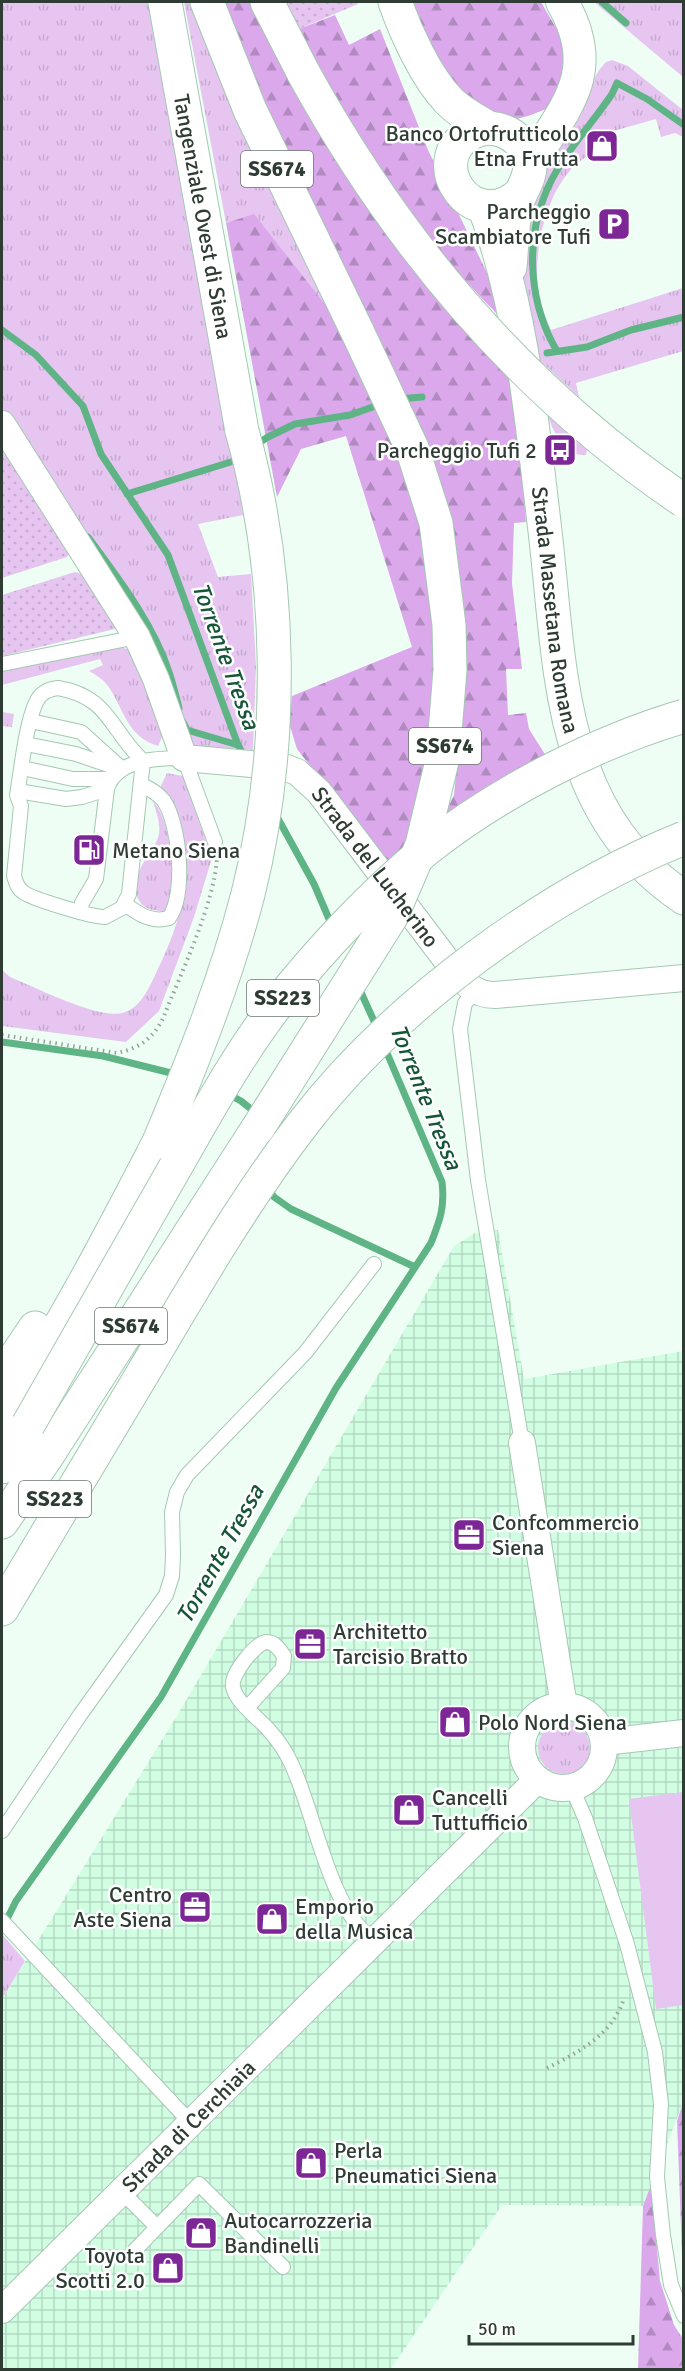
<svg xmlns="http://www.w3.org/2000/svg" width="685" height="2371" font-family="Signika,sans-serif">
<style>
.industrial{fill:url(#industrial-grid)}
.grass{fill:url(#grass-tufts)}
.forest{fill:url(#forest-firs)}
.garden{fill:url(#garden-dots)}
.pitch{fill:#e6c5f1}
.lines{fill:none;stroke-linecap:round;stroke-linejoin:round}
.stream{stroke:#5fb486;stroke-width:7}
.service-casing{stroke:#a4c8b2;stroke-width:16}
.minor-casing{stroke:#a4c8b2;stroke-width:28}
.tertiary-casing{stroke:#a4c8b2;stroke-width:34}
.primary-casing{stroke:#a4c8b2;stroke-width:35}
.trunk-casing{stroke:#a4c8b2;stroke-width:35}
.path{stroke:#93a299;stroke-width:4;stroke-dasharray:1.5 4.5;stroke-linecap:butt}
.service{stroke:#fff;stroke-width:14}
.minor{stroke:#fff;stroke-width:26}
.tertiary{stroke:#fff;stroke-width:32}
.primary{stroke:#fff;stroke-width:33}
.trunk{stroke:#fff;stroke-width:33}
.trunk-bridge-casing{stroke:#a4c8b2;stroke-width:35;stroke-linecap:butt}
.trunk-bridge{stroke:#fff;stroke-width:33}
.labels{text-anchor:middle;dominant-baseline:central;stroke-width:5;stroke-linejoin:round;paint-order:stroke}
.shield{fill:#fff;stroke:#6d7671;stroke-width:1.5}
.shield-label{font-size:21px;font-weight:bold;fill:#2e3c34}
.poi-label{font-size:22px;fill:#2e3c34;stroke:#fff;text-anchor:start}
.street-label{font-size:22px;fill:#2e3c34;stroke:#fff}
.water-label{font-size:24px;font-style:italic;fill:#155637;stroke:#fff}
</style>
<defs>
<pattern id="industrial-grid" width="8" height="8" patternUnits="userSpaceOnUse" patternTransform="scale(1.5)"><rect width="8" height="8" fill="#d1fee3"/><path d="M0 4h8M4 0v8" fill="none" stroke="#b4dbc3"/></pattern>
<pattern id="grass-tufts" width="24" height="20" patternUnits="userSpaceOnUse" patternTransform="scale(1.5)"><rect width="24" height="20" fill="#e6c5f1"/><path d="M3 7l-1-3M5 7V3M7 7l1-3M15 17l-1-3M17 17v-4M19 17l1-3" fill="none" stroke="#c6aacf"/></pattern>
<pattern id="forest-firs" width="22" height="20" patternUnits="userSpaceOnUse" patternTransform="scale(1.5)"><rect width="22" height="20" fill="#daa8eb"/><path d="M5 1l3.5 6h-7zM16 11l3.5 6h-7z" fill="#b18abf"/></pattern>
<pattern id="garden-dots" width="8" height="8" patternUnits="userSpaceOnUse" patternTransform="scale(1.5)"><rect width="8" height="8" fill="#e6c5f1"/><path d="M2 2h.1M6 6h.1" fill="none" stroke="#c6aacf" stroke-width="1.8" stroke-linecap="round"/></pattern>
</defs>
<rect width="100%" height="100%" fill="#effef5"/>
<!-- industrial -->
<path class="industrial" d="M498 1230 524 1379 683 1351V2103L643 2206 502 2205 391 2369H2V1999L178 1714 454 1246 475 1233Z"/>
<!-- grass -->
<g class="grass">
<path d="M2 2H149L205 280 243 515 198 524 218 577 251 574 256 666 253 750 185 745 2 415Z"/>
<path d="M184 2H196L346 331 254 215 226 223Z"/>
<path d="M594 2H683V77Z"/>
<path d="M612 60 628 66 683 110V137L675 133 661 137 656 119 585 139 588 156C548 178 533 248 538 290 540 303 546 318 551 330L683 288V351L576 383 579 397 532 353 523 268 524 243 539 174 599 70 606 62Z"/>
<path d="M544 407 588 445 586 455C561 457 552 426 544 407Z"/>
<path d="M116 647 129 649 133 652 163 735 158 746C127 737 124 709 108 686 103 679 96 675 89 671L103 665 100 659 2 685V668Z"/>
<path d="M2 712 14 714 12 727 2 726Z"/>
<path d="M167 773 183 776 212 858 194 917 159 1011 126 1042 2 1026V970L10 977C35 987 97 1019 122 1013 140 1009 149 988 156 973 180 923 193 883 179 828 175 812 173 800 160 788Z"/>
<path d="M153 801C170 818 175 874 171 898 171 902 167 907 165 911 155 911 146 910 140 902 125 880 150 856 158 838 162 827 156 812 153 801Z"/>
<circle cx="564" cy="1748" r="26"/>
<path d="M2 1934 25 1961 2 1999Z"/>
</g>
<!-- forest -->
<g class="forest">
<path d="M222 2H257L511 374 521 456 526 522 514 523 512 583 522 669H506L508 715 526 713 529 729 546 756 437 831 454 795 466 669 457 570 251 79Z"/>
<path d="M412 2H541L556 28 562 25 571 57 558 97 546 109 531 115 510 121 488 119 446 81Z"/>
<path d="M335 15 349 45 380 29 428 150 487 273 499 316C416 233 352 133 299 29Z"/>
<path d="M254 214 346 331 402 446 433 571 435 725 411 846 389 866 297 749 289 723 292 696 412 647 346 436 301 449 277 497 226 223Z"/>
<path d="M683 2103 684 2281H683L677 2121Z"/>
<path d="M651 2185 660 2281 674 2325 683 2339V2369H638L643 2206Z"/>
</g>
<!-- garden -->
<g class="garden">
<path d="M286 2H357L358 4 299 29Z"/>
<path d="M2 440 71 550 67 557 2 578Z"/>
<path d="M75 572 85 575 119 628 2 656V595Z"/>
</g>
<!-- pitch -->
<path class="pitch" d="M683 1792V2005L656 2009 629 1799Z"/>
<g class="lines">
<!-- stream -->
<g class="stream">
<path d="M602 2 626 23"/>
<path d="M2 330 36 355 83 406 101 454 168 555 238 745 245 758"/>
<path d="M557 351C530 306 525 246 544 197 558 159 590 127 612 94L617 83 647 99 684 125"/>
<path d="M547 353 587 347 631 330 684 317"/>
<path d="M398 399 422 397"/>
<path d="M254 446 268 437 295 424 350 415 381 404"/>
<path d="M127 494 234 461 240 456"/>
<path d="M88 537C118 578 153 623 169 672 173 684 176 696 179 708"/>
<path d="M183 722 187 730 238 745"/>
<path d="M276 815 314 884 332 926"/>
<path d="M359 988 378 1030"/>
<path d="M2 1042 103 1056 179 1075"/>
<path d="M228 1094 241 1101 256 1113"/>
<path d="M268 1188 274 1197 291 1209 415 1267"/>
<path d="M5 1923 16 1901 161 1697 336 1388 431 1243C440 1220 445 1207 442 1182L384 1046"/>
</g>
<defs>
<g id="service">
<path d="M2 664 137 637"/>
<path d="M58 688C110 697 109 729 143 761L129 894 122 908 105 917C92 917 32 899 23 892 17 888 16 882 14 876L21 806 17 795C21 773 27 709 41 695 46 690 51 689 58 688Z"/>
<path d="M31 721 81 732 122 769"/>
<path d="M26 744 76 754 117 768"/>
<path d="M22 768 73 779H111"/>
<path d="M18 791 66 799 82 797 107 789"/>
<path d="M125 904C139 914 151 923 169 918 186 894 180 826 164 801 158 793 150 789 142 785"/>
<path d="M80 912 82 903 96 879 107 789C116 759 157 758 184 758L215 842"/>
<path d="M476 992 465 1003 460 1029 478 1180 522 1443"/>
<path d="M248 1707 283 1668 284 1656C280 1650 275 1642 267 1642 256 1642 230 1675 233 1687 236 1702 257 1717 268 1729 277 1739 285 1750 291 1763 316 1815 327 1905 373 1940"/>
<path d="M572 1788 585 1818 627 1944 655 2052 661 2104 657 2177 663 2235 671 2285 684 2316"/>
<path d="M2 1831 80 1715 166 1595 172 1576 173 1555 172 1512 177 1492 187 1475 305 1353 374 1264"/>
<path d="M2 1921 190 2122"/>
<path d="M121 2191 157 2227"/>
<path d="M135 2250 199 2184 283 2267"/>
</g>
<g id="minor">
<path id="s1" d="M2 424 137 637 156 679 184 758 284 767 297 772 319 792 451 966C464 982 473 995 495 995L684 978"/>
<path d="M522 1443 564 1706"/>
<circle cx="563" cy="1747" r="41"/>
<path d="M604 1742 684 1733"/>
<path id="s2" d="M2 2310 537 1780"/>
</g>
<path id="tertiary" d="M530 164C567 105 602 71 562 2"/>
<g id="primary">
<path d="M395 2C406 33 426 77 449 101 461 113 475 120 489 128"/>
<path id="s3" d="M484 206C522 308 532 423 545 531 561 667 556 812 684 898"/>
<path d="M510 267C512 247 512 226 516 207 519 192 531 180 530 164 526 136 495 120 471 133 421 161 473 238 521 193"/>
</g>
<g id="trunk">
<path id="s4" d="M165 2 242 431"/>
<path d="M207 2 250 110 358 333"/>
<path d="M267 2 304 74"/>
<path d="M2 1377 35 1328"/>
<path d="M2 1421C60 1332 110 1237 159 1142"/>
<path d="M2 1467 28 1425"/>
<path d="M2 1522 45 1459 258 1128"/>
<path d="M2 1609 143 1373"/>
</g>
</defs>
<!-- service casing -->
<use href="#service" class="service-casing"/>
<!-- minor casing -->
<use href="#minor" class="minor-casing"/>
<!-- tertiary casing -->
<use href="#tertiary" class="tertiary-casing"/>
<!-- primary casing -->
<use href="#primary" class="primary-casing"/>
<!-- trunk casing -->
<use href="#trunk" class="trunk-casing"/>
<!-- path -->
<g class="path">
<path d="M2 1035 117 1053C140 1048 154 1038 164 1016 181 973 215 902 217 857"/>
<path d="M547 2068C577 2053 611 2036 623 2001"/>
</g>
<!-- service -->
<use href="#service" class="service"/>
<!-- minor -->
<use href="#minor" class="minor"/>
<!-- tertiary -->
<use href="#tertiary" class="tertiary"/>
<!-- primary -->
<use href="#primary" class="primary"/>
<!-- trunk -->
<use href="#trunk" class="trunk"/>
<defs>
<g id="trunk-bridge">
<path d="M304 74C398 245 521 391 684 501"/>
<path d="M258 1128 391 917 422 845 443 757 450 670 449 625 436 523 412 448 358 333"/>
<path d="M159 1142C193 1061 226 979 248 894 285 747 283 577 242 431"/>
<path d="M143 1373C194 1287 244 1200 305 1121 396 1004 547 893 684 838"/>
<path d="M28 1425C76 1341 124 1257 172 1173 205 1116 237 1056 278 1003 320 950 375 891 427 849 499 792 596 742 684 716"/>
</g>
</defs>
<!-- trunk-bridge casing -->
<use href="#trunk-bridge" class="trunk-bridge-casing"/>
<!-- trunk-bridge -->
<use href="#trunk-bridge" class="trunk-bridge"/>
</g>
<!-- icons -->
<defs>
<symbol id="shop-square" viewBox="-11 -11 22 22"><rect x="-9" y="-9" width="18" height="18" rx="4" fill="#7d2796" stroke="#fff"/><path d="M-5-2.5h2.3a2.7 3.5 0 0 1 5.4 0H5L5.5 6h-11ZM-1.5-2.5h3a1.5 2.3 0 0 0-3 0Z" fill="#fff"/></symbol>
<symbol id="parking-square" viewBox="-11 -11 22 22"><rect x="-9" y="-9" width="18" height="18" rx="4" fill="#7d2796" stroke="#fff"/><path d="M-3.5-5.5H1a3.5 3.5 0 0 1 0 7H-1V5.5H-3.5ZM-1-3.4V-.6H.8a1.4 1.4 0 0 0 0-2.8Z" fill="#fff"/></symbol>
<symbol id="bus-square" viewBox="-11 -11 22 22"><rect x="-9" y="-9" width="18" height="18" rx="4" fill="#7d2796" stroke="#fff"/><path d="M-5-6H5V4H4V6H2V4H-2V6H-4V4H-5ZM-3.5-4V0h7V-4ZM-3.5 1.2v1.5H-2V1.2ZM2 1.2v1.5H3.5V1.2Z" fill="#fff"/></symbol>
<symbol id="fuel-square" viewBox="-11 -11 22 22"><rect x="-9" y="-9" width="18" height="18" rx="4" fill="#7d2796" stroke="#fff"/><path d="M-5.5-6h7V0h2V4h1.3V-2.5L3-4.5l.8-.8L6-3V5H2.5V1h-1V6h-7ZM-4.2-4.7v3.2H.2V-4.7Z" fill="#fff"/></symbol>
<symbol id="office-square" viewBox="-11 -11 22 22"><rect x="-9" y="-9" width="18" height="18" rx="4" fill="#7d2796" stroke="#fff"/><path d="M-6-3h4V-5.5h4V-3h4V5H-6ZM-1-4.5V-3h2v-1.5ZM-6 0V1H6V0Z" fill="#fff"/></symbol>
</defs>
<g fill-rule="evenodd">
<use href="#shop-square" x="583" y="127" width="38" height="38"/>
<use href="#parking-square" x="595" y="205" width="38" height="38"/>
<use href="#bus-square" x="541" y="431" width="38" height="38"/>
<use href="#fuel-square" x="70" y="831" width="38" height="38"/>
<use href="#office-square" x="450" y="1516" width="38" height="38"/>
<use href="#office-square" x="291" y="1625" width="38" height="38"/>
<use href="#shop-square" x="436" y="1703" width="38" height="38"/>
<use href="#shop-square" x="390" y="1791" width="38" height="38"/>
<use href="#office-square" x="176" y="1888" width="38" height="38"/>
<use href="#shop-square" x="253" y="1900" width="38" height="38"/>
<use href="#shop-square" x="292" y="2144" width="38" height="38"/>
<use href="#shop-square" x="182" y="2214" width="38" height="38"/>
<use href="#shop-square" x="149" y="2249" width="38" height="38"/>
</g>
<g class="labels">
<!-- shield labels -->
<g class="shield">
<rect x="241" y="151" width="72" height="36" rx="4.5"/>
<rect x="409" y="728" width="72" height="36" rx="4.5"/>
<rect x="247" y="980" width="72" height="36" rx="4.5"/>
<rect x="95" y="1308" width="72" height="36" rx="4.5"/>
<rect x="19" y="1481" width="72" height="36" rx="4.5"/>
</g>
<g class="shield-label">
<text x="277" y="169">SS674</text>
<text x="445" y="746">SS674</text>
<text x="283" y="998">SS223</text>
<text x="131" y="1326">SS674</text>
<text x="55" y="1499">SS223</text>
</g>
<!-- poi labels -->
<g class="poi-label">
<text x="579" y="133" text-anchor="end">Banco Ortofrutticolo<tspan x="579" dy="25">Etna Frutta</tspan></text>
<text x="591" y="211" text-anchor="end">Parcheggio<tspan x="591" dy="25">Scambiatore Tufi</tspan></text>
<text x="537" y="450" text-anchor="end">Parcheggio Tufi 2</text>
<text x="112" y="850">Metano Siena</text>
<text x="492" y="1522">Confcommercio<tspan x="492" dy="25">Siena</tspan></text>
<text x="333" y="1631">Architetto<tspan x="333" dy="25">Tarcisio Bratto</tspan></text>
<text x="478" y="1722">Polo Nord Siena</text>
<text x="432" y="1797">Cancelli<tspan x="432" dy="25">Tuttufficio</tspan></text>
<text x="172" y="1894" text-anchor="end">Centro<tspan x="172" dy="25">Aste Siena</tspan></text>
<text x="295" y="1906">Emporio<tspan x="295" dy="25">della Musica</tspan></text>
<text x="334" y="2150">Perla<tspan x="334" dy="25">Pneumatici Siena</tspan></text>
<text x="224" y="2220">Autocarrozzeria<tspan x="224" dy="25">Bandinelli</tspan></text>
<text x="145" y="2255" text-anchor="end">Toyota<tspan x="145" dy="25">Scotti 2.0</tspan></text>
</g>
<!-- street labels -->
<g class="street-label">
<text stroke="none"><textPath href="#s4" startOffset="218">Tangenziale Ovest di Siena</textPath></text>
<text stroke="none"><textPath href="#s3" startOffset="411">Strada Massetana Romana</textPath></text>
<text stroke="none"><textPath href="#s1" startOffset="620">Strada del Lucherino</textPath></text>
<text stroke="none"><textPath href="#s2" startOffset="262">Strada di Cerchiaia</textPath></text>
</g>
<!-- water labels -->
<g class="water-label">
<text transform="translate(226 656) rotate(70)">Torrente Tressa</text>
<text transform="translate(426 1097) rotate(68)">Torrente Tressa</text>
<text transform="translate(220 1554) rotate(-61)">Torrente Tressa</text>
</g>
</g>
<!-- border -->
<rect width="685" height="2371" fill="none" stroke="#2e3c34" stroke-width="6"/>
<!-- scale -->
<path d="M469 2335v9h164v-9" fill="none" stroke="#2e3c34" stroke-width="3"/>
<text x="478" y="2335" font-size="18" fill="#2e3c34" stroke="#ffffff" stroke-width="4.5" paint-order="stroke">50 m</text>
</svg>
